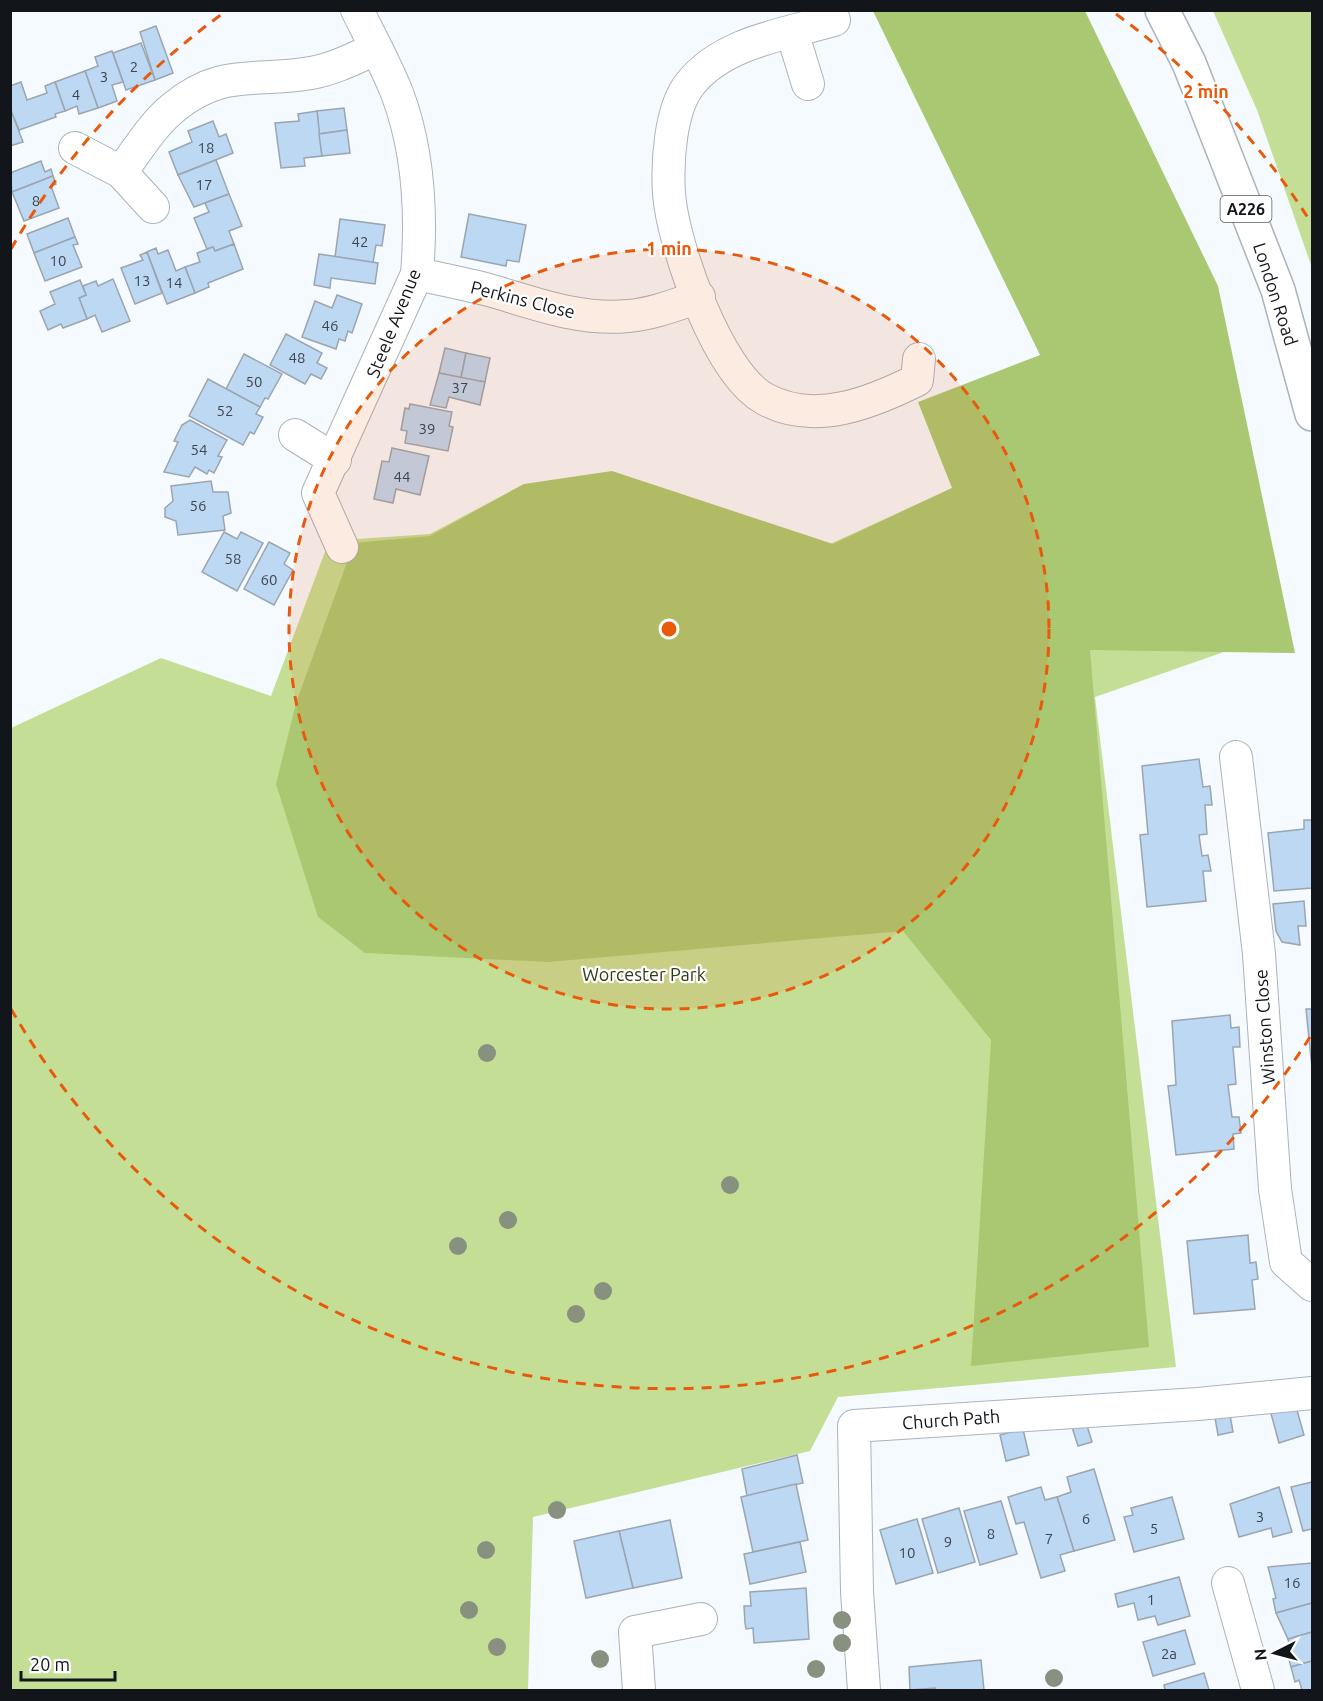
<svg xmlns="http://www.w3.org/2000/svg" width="1323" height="1701" font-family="Ubuntu,sans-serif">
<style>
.green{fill:#c4df95}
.forest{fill:#aac872}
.building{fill:#bdd8f2;stroke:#9ba5b0;stroke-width:1.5}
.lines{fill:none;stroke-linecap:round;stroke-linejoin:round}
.minor-casing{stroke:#a9b3be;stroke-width:34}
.primary-casing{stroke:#a9b3be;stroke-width:36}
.minor{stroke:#fff;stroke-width:32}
.primary{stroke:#fff;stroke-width:33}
.tree{fill:#88917f}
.ring{fill:none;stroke:#e8590c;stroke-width:3;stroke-dasharray:10 8}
.labels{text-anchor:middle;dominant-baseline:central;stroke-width:4.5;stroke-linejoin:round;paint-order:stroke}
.number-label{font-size:15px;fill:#3d4650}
.shield{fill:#fff;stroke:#595c5f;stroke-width:1.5}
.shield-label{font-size:16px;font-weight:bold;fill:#12161a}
.street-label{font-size:18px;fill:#12161a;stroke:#fff}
.park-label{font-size:18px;fill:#2f3b17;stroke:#fff}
.centre{fill:#e8590c;stroke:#fff;stroke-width:3}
.ring-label{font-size:18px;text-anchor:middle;font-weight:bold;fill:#e8590c;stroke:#fff;stroke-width:4.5;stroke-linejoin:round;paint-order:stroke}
</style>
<rect width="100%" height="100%" fill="#f5faff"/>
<!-- green -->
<g class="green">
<path d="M1213 11H1312V268L1257 110Z"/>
<path d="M524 484 828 545 952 488 1284 631 1095 697 1176 1367 838 1397 810 1451 533 1517 528 1690H11V728L161 658 271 696 329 541 430 534Z"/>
</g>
<!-- forest -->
<path class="forest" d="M873 11H1085L1218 286 1295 653 1090 650 1149 1347 971 1366 991 1040 903 931 548 962 365 953 318 917 276 784 296 703 354 543 430 536 524 484 612 471 833 544 952 488 918 402 1040 355Z"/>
<!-- building -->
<g class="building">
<path d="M156 26 173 73 155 80 140 32Z"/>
<path d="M141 43 155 80 126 90 113 53Z"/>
<path d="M112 51 123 82 112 85 117 101 98 108 85 71 98 66 95 57Z"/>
<path d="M85 71 98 108 79 114 77 106 65 111 55 82Z"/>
<path d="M21 82 27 100 47 93 45 86 55 82 65 111 55 114 56 117 19 130 10 108V86Z"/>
<path d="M10 108 23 142 10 146Z"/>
<path d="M344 108 347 130 319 134 317 111Z"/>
<path d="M317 111 322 156 304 158 305 166 281 168 275 123 299 121 298 114Z"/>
<path d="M213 121 219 137 226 134 233 153 178 175 169 152 192 142 188 131Z"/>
<path d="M347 130 350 153 322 156 319 134Z"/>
<path d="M216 160 229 194 194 207 178 175Z"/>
<path d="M41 161 45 172 51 169 53 176 12 192 10 173Z"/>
<path d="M53 176 56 184 51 186 59 208 24 221 12 192Z"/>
<path d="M229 194 242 226 229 231 234 244 215 251 213 247 207 249 194 218 209 212 205 203Z"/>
<path d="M469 214 526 225 519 262 507 260 506 266 461 257Z"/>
<path d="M68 218 75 237 34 253 27 234Z"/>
<path d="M340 219 385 225 382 246 376 245 373 263 335 257Z"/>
<path d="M75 237 78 244 73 245 82 267 45 281 34 253Z"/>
<path d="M234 244 243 269 208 283 209 287 195 293 185 267 200 262 197 253 213 247 215 251Z"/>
<path d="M156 248 158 254 168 250 176 271 185 267 195 293 167 304 147 252Z"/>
<path d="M147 252 162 293 135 304 121 268 143 260 140 255Z"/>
<path d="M319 254 378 263 375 284 331 278 330 288 314 285Z"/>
<path d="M113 279 130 321 102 332 95 315 87 319 79 298 86 295 83 286 96 281 98 286Z"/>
<path d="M80 280 86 295 79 298 87 319 63 328 61 324 48 330 40 311 55 304 50 292Z"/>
<path d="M337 295 362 304 352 333 348 331 345 341 339 339 336 349 302 337 315 301 332 308Z"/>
<path d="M286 334 322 353 317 363 327 368 321 379 311 374 305 384 270 365Z"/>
<path d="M445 348 466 353 461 378 439 373Z"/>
<path d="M466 353 490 358 485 382 461 378Z"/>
<path d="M244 354 282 374 268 399 265 398 260 407 226 389Z"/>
<path d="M439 373 485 382 480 405 449 397 446 408 430 405Z"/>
<path d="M208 379 260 407 256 414 263 417 254 434 250 432 243 445 189 416Z"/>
<path d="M410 404 452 412 449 426 453 427 448 451 405 443 407 431 401 430 405 408 409 409Z"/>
<path d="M190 420 227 440 218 456 222 457 214 473 209 470 207 474 195 467 189 477 164 472 178 442 174 441 182 425Z"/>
<path d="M392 448 429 456 420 495 396 489 393 503 374 499 382 461 389 462Z"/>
<path d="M211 481 213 492H228L231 513 223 516 225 530 178 535 176 521 165 517V508L173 501 171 486Z"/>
<path d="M224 532 237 539 241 532 263 543 237 591 202 572Z"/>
<path d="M269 542 290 553 284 564 293 570 274 605 244 589Z"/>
<path d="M1199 759 1203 787 1210 786 1212 805H1205L1207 834 1199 835 1202 856 1208 855 1211 871H1203L1206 901 1147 907 1140 835 1148 834 1142 766Z"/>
<path d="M1304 820H1312V888L1274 891 1268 833 1304 829Z"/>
<path d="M1304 901 1306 926H1298L1300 945 1282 942 1276 931 1273 904Z"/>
<path d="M1306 1009H1312V1068Z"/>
<path d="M1230 1015 1231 1028 1239 1027 1240 1047H1233L1236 1084 1228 1085 1232 1117H1239L1241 1133 1233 1134 1234 1149 1176 1155 1168 1086 1176 1085 1172 1021Z"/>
<path d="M1248 1235 1250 1263 1256 1262 1258 1279 1252 1280 1255 1309 1194 1314 1187 1241Z"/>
<path d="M1295 1403 1304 1435 1279 1443 1270 1410Z"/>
<path d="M1229 1409 1233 1432 1218 1435 1214 1412Z"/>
<path d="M1085 1419 1092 1442 1078 1446 1071 1424Z"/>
<path d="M1023 1429 1029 1455 1006 1461 1000 1435Z"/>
<path d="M797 1455 803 1483 747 1496 742 1469Z"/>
<path d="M1094 1469 1115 1540 1074 1551 1057 1497 1071 1492 1067 1477Z"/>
<path d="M1312 1482V1529L1303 1531 1291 1487Z"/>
<path d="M796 1484 808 1540 753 1552 741 1497Z"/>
<path d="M1041 1487 1045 1500 1057 1497 1074 1551 1060 1555 1065 1571 1041 1578 1024 1522 1016 1524 1008 1497Z"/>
<path d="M1279 1487 1292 1532 1273 1537 1271 1528 1239 1537 1230 1504Z"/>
<path d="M1172 1497 1184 1539 1134 1552 1124 1517 1133 1515 1131 1508Z"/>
<path d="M1001 1501 1017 1554 980 1565 964 1511Z"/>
<path d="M959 1508 975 1562 938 1573 922 1519Z"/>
<path d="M917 1519 933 1573 896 1584 880 1530Z"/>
<path d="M670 1520 682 1578 633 1588 619 1531Z"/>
<path d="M619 1531 633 1588 586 1598 574 1541Z"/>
<path d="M800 1542 806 1572 750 1584 744 1554Z"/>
<path d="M1312 1563V1603L1276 1613 1273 1599 1276 1598 1268 1567Z"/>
<path d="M1179 1577 1190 1616 1158 1625 1155 1616 1138 1620 1134 1603 1118 1607 1115 1594Z"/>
<path d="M806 1588 809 1639 754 1643 753 1628 746 1629 745 1623 744 1606H751L750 1592Z"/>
<path d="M1312 1603V1632L1288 1639 1276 1613Z"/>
<path d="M1185 1630 1195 1664 1153 1676 1143 1642Z"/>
<path d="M1312 1632V1661L1291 1667 1287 1653 1291 1652 1288 1639Z"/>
<path d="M981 1660 984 1690H935V1688L910 1690 909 1667Z"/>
<path d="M1312 1661V1690H1302L1299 1680 1295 1682 1291 1667Z"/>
<path d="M1204 1673 1209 1690H1165L1164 1685Z"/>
</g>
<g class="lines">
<defs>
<g id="minor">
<path d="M834 20C786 34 723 42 690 84 670 109 667 162 669 194 673 245 718 374 765 399 814 426 871 403 917 380L919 359"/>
<path d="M792 32 808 84"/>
<path d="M75 148 121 172"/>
<path d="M153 207 121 172C137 151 152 125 173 108 222 67 256 83 311 73 334 69 355 58 375 49"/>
<path d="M417 274C441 279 465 284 489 290 534 303 580 321 628 316 652 314 675 305 699 297"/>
<path d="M295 435 335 460"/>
<path d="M342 547 318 493 417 274C422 213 419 151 397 93 386 65 371 38 357 10"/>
<path d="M1236 757 1259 954 1275 1189 1286 1262 1312 1285"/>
<path d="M1228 1583 1258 1690"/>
<path d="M639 1690 635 1632 701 1619"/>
<path d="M864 1690 857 1592 854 1426 1198 1404 1312 1393"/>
</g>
<path id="primary" d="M1162 10 1189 63 1278 290 1312 414"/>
</defs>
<!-- minor casing -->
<use href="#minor" class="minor-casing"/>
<!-- primary casing -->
<use href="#primary" class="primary-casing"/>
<!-- minor -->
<use href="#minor" class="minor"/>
<!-- primary -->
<use href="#primary" class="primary"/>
</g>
<!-- trees -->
<g class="tree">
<circle cx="487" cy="1053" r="9"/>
<circle cx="730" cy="1185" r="9"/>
<circle cx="508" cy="1220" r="9"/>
<circle cx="458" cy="1246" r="9"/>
<circle cx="603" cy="1291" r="9"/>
<circle cx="576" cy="1314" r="9"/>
<circle cx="557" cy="1510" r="9"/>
<circle cx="486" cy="1550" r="9"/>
<circle cx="469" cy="1610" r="9"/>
<circle cx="842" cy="1620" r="9"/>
<circle cx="842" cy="1643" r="9"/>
<circle cx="497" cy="1647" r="9"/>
<circle cx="600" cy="1659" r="9"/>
<circle cx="816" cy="1669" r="9"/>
<circle cx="1054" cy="1678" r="9"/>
</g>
<!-- distance rings -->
<circle cx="669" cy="629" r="380" fill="#e8590c" fill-opacity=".12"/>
<g class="ring">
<circle cx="669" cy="629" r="380"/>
<path d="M1310 1037A760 760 0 0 1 11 1009M11 249A760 760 0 0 1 222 14M1116 14A760 760 0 0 1 1310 221"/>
</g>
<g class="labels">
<!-- number labels -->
<g class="number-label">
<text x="134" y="66">2</text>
<text x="104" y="76">3</text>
<text x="76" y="94">4</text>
<text x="206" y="147">18</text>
<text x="204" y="184">17</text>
<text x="36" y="200">8</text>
<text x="360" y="241">42</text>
<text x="58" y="260">10</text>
<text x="142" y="280">13</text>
<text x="174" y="282">14</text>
<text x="330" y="325">46</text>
<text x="297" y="357">48</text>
<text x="254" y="381">50</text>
<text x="460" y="387">37</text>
<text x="225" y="410">52</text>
<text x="427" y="428">39</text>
<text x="199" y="449">54</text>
<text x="402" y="476">44</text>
<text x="198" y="505">56</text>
<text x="233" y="558">58</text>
<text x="269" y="579">60</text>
<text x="1260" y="1516">3</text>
<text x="1086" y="1518">6</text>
<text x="1154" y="1528">5</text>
<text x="991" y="1533">8</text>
<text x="1049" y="1538">7</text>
<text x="948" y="1541">9</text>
<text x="907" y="1552">10</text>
<text x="1292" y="1582">16</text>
<text x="1151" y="1599">1</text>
<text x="1169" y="1653">2a</text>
</g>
<!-- shield labels -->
<rect class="shield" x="1220.5" y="196" width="51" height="26" rx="4.5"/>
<g class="shield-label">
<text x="1246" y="209">A226</text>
</g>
<!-- street labels -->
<g class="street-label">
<text transform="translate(1276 294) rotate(72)">London Road</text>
<text transform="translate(523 299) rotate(14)">Perkins Close</text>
<text transform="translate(393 323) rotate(-68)">Steele Avenue</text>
<text transform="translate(1264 1027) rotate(-94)">Winston Close</text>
<text transform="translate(951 1419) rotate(-4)">Church Path</text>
</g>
<!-- park labels -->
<g class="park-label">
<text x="644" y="974">Worcester Park</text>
</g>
</g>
<circle cx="669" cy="629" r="9" class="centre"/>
<g class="ring-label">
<text x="1206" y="98">2 min</text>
<text x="669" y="255">1 min</text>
</g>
<!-- border -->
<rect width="1323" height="1701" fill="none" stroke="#12161a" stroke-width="24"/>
<!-- north arrow -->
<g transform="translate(1275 1653) rotate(264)" stroke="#ffffff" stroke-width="4.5" paint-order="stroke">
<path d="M0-4.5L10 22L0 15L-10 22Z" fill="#12161a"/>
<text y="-9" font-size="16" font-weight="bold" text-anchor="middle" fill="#12161a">N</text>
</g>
<!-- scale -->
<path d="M21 1671v9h94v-9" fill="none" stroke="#12161a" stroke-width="3"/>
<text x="30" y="1671" font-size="18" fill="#12161a" stroke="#ffffff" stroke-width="4.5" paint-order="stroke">20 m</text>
</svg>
